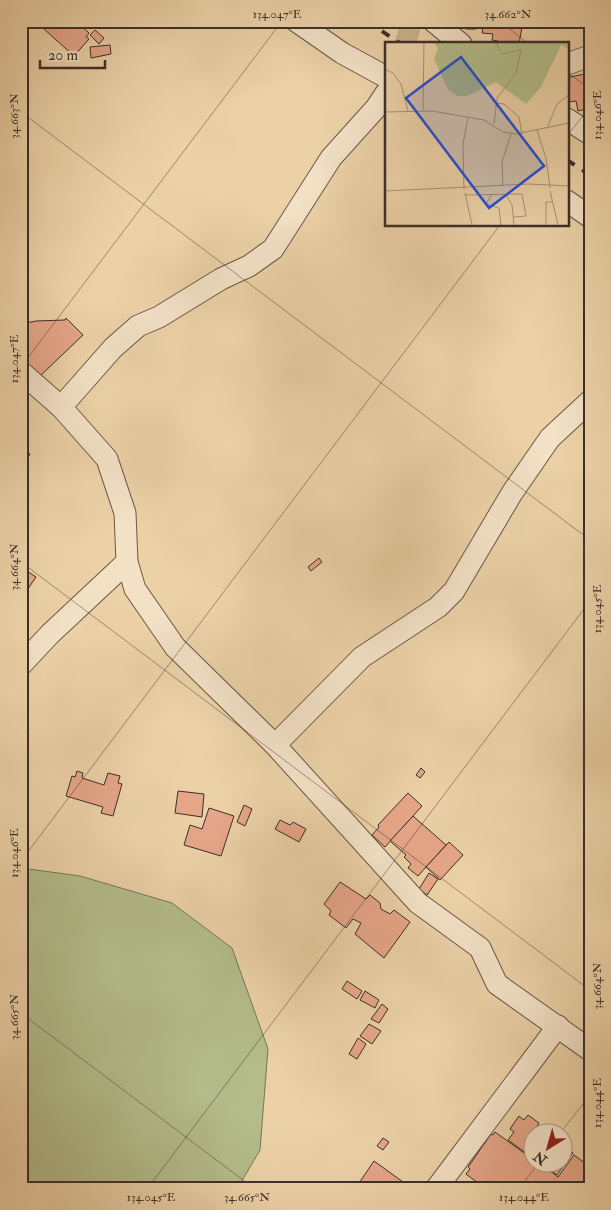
<svg xmlns="http://www.w3.org/2000/svg" width="611" height="1210" font-family="'IM FELL Double Pica',serif">
<style>
.green{fill:#b3bc8a;stroke:#77765a}
.building{fill:#e6a689;stroke:#3b2f29}
.lines{fill:none;stroke-linecap:round;stroke-linejoin:round}
.minor-tunnel{stroke:#c9b18e;stroke-width:21;stroke-dasharray:21 11;stroke-linecap:butt}
.minor-casing{stroke:#675848;stroke-width:23}
.minor{stroke:#f3e1c6;stroke-width:21}
.rail{stroke:#3b2f29;stroke-width:4;stroke-dasharray:9 9;stroke-linecap:butt}
.ticks{fill:none;stroke:#3b2f29;stroke-width:1;stroke-opacity:0.45}
.inset-road{fill:none;stroke:#a59075;stroke-width:1}
.view{fill:#1d4ed8;fill-opacity:0.15;stroke:#1d4ed8;stroke-width:2.5}
.inset-edge{fill:none;stroke:#3b2f29;stroke-width:2.5}
.neatline{fill:none;stroke:#3b2f29;stroke-width:2}
.ticks-label{font-size:12px;text-anchor:middle;fill:#3b2f29}
</style>
<rect width="100%" height="100%" fill="#ecd1a7"/>
<filter id="stains"><feTurbulence type="fractalNoise" baseFrequency=".004" numOctaves="4"/><feColorMatrix values="0 0 0 0 .2 0 0 0 0 .09 0 0 0 0 .02 0 0 0 .5 -.17"/></filter>
<radialGradient id="worn" r=".72"><stop offset=".6" stop-color="#630" stop-opacity="0"/><stop offset="1" stop-color="#630" stop-opacity=".3"/></radialGradient>
<!-- green -->
<path class="green" d="M21 868 80 876 172 903 232 948 268 1049 260 1150 237 1189H21Z"/>
<!-- building -->
<g class="building">
<path d="M35 21H76L89 33 86 37 89 39 74 56Z"/>
<path d="M467 21H477L476 29H466Z"/>
<path d="M484 21H523L519 44H498V41L492 40 493 34 482 33Z"/>
<path d="M95 30 104 38 99 44 90 35Z"/>
<path d="M110 45 111 54 91 58 90 47Z"/>
<path d="M569 73 570 77 590 73V108L578 111 576 101 567 102V74Z"/>
<path d="M66 318 83 335 39 377 21 359V324L36 321 65 320Z"/>
<path d="M21 448 30 454 21 469Z"/>
<path d="M319 558 322 562 311 571 308 567Z"/>
<path d="M21 567 36 577 21 599Z"/>
<path d="M21 730 29 735 21 747Z"/>
<path d="M421 768 425 772 420 778 416 775Z"/>
<path d="M77 771 83 773 82 778 104 785 108 773 120 776 118 783 122 784 113 816 101 813 103 807 66 796 72 776 75 777Z"/>
<path d="M178 791 204 794 202 817 175 813Z"/>
<path d="M408 793 422 806 385 847 372 835 379 827 378 825Z"/>
<path d="M244 805 252 809 245 826 237 822Z"/>
<path d="M209 808 234 816 221 856 184 845 190 825 202 829Z"/>
<path d="M413 816 446 845 418 876 408 868 411 864 404 857 406 855 390 841Z"/>
<path d="M280 820 290 825 293 822 306 829 299 842 275 829Z"/>
<path d="M449 842 463 855 440 880 426 867Z"/>
<path d="M429 873 438 879 427 895 419 889Z"/>
<path d="M340 882 366 899 370 895 380 903 381 909 390 914 394 910 410 922 384 958 355 934 361 923 353 919 346 928 329 915 331 911 324 904Z"/>
<path d="M347 981 362 991 357 999 342 989Z"/>
<path d="M365 991 379 1000 375 1008 360 1000Z"/>
<path d="M382 1004 388 1009 379 1023 371 1019Z"/>
<path d="M369 1024 381 1031 372 1044 360 1036Z"/>
<path d="M358 1038 366 1044 357 1059 349 1054Z"/>
<path d="M528 1115 539 1123 537 1126 546 1132H534V1159L508 1140 514 1132 510 1129 519 1116 524 1120Z"/>
<path d="M552 1126 561 1132H547Z"/>
<path d="M495 1132 534 1160V1162H538L558 1177 574 1155 590 1167V1189H486L466 1174 470 1169 468 1167 491 1134 493 1135Z"/>
<path d="M383 1138 389 1142 383 1150 377 1146Z"/>
<path d="M564 1146 573 1153 557 1175 540 1162H564Z"/>
<path d="M374 1161 403 1182 398 1189H355Z"/>
</g>
<g class="lines">
<!-- minor-tunnel -->
<path class="minor-tunnel" d="M405 44 412 21"/>
<defs>
<g id="minor">
<path d="M296 21 342 53 386 77"/>
<path d="M433 21 461 44"/>
<path d="M567 64 590 56"/>
<path d="M567 119 590 134"/>
<path d="M567 201 590 217"/>
<path d="M21 372 61 407 107 459 125 513 127 562 135 589 175 647 275 745 418 903 480 948 497 984 590 1050"/>
<path d="M61 407 113 348 138 326 159 317 221 279 249 266 273 249 331 158 376 108 386 93"/>
<path d="M21 665 50 634 127 562"/>
<path d="M275 745 362 657 438 607 454 591 512 493 550 438 590 401"/>
<path d="M436 1189 558 1026"/>
</g>
</defs>
<!-- minor casing -->
<use href="#minor" class="minor-casing"/>
<!-- minor -->
<use href="#minor" class="minor"/>
<!-- rail -->
<g class="rail">
<path d="M367 21 401 44"/>
<path d="M567 160 590 175"/>
</g>
</g>
<!-- ticks -->
<path class="ticks" d="M499 21 529 44M567 72 590 89M21 112 590 540M567 136 590 107M21 367 282 21M21 562 590 990M21 861 500 225M21 1013 255 1189M561 1132 590 1095M147 1189 590 601M519 1189 539 1162"/>
<!-- overview -->
<g transform="translate(385 42)">
<rect width="184" height="184" fill="#ecd1a7"/>
<path d="M49 0H184V7L176 3 156 45 141 62 111 40 82 54H73L63 48 49 17 53 7Z" fill="#b3bc8a"/>
<path class="inset-road" d="M0 27 8 31 16 42 23 69M112 61 119 62 134 75 137 92M38 69 39 0M0 70 47 69 99 78 118 90 131 92 184 81M109 82 112 56 131 31 136 8 117 12 111 0M163 84 172 62 184 53M152 88 161 116 165 146M118 144 117 120 126 92M79 148 78 102 83 76M0 149 144 142 184 144M165 149 173 183M80 151 87 183M107 152 101 162 114 166 116 183M121 152 127 163 129 183M80 153 137 152 141 174 129 175M161 183V160H167"/>
<path class="view" d="M76 15 159 124 104 166 21 56Z"/>
<rect width="184" height="184" class="inset-edge"/>
</g>
<!-- margin -->
<rect width="611" height="1210" fill="none" stroke="#ecd1a7" stroke-width="55"/>
<!-- north arrow -->
<g transform="translate(548 1148) rotate(217)"><circle r="24" fill="#f3e1c6" stroke="#a99a87"/>
<path d="M0-4L9 19L0 12L-9 19Z" fill="#8f2418"/>
<text y="-8" font-size="14" font-weight="bold" text-anchor="middle" fill="#3b2f29">N</text>
</g>
<!-- scale -->
<path d="M40 60v8h65v-8" fill="none" stroke="#3b2f29" stroke-width="2.5"/>
<text x="48" y="60" font-size="15" fill="#3b2f29" stroke="#f3e1c6" stroke-width="4" paint-order="stroke">20 m</text>
<rect x="28" y="28" width="556" height="1154" class="neatline"/>
<g class="ticks-label">
<text x="277" y="18">134.047°E</text>
<text x="508" y="18">34.662°N</text>
<text transform="translate(597 115) rotate(-90)" y="4">134.046°E</text>
<text transform="translate(14 116) rotate(-90)" y="4">34.663°N</text>
<text transform="translate(14 359) rotate(-90)" y="4">134.047°E</text>
<text transform="translate(14 567) rotate(-90)" y="4">34.664°N</text>
<text transform="translate(597 609) rotate(-90)" y="4">134.045°E</text>
<text transform="translate(14 853) rotate(-90)" y="4">134.046°E</text>
<text transform="translate(597 986) rotate(-90)" y="4">34.664°N</text>
<text transform="translate(14 1017) rotate(-90)" y="4">34.665°N</text>
<text transform="translate(597 1103) rotate(-90)" y="4">134.044°E</text>
<text x="151" y="1201">134.045°E</text>
<text x="247" y="1201">34.665°N</text>
<text x="524" y="1201">134.044°E</text>
</g>
<rect width="100%" height="100%" filter="url(#stains)"/>
<rect width="100%" height="100%" fill="url(#worn)"/>
</svg>
